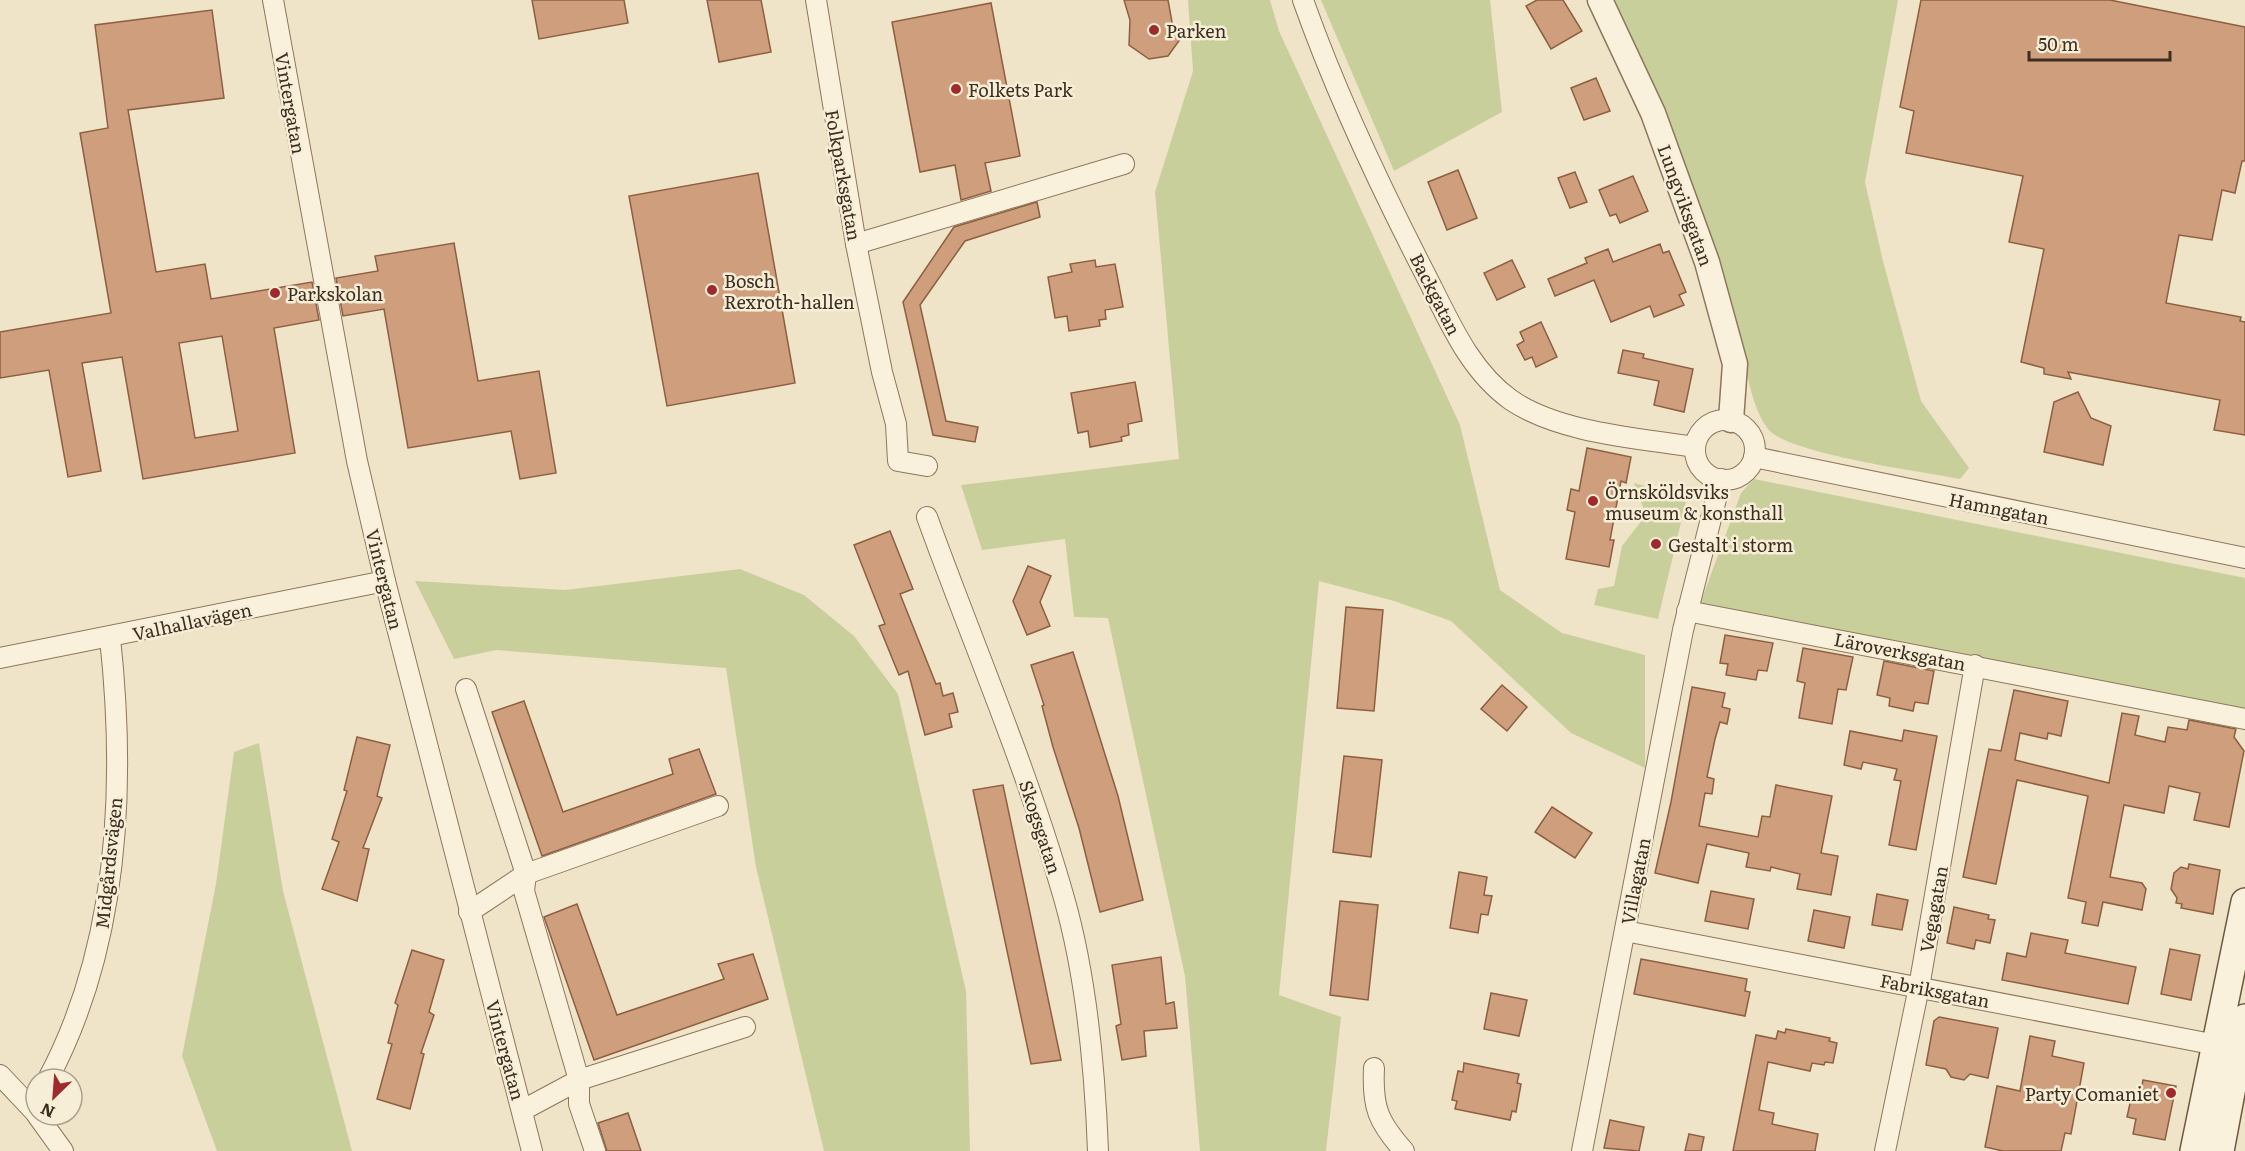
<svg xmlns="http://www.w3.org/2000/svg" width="2245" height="1151" font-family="Literata,serif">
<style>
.green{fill:#c9cf9b}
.building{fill:#cf9f7d;stroke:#8d5f41;stroke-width:1.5;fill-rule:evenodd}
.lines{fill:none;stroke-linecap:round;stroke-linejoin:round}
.minor-casing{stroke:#8d765c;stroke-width:22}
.tertiary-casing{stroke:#8d765c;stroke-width:27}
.secondary-casing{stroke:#6f573f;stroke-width:30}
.minor{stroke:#faf1dc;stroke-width:20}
.tertiary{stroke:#faf1dc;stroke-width:24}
.secondary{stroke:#faf1dc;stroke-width:27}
.poi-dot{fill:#9e2a2b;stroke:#f7eed8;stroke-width:2}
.labels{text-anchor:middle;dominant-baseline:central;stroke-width:5;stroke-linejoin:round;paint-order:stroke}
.poi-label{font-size:18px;fill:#3d2e20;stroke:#f7eed8;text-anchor:start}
.street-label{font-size:18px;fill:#3d2e20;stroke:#f7eed8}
</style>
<rect width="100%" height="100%" fill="#f0e4c8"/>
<!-- green -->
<g class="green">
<path d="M1188 0H1270L1279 31 1460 425 1500 590 1562 633 1645 655V768L1571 733 1451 621 1394 601 1319 581 1279 995 1341 1017 1326 1151H1200L1185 976 1108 618 1074 617 1065 539 982 550 961 485 1179 459 1155 192 1193 71Z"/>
<path d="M1321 0H1490L1502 112 1394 171Z"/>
<path d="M1608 0H1898L1865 182 1883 261 1921 401 1969 468 1960 479C1924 472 1787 454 1768 429 1746 401 1743 338 1732 303 1698 199 1653 100 1608 0Z"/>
<path d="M1754 479 2245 578V710L1700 604 1741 493Z"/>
<path d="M1634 483 1687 497 1658 619 1594 605 1598 589 1614 586 1622 546 1646 515Z"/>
<path d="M740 569 804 595 854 636 898 694 966 991 970 1151H824L756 867 726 668 496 650 454 659 415 581 565 590Z"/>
<path d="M259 743 283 891 352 1151H217L182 1056 216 884 234 752Z"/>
</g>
<!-- building -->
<g class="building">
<path d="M532 0H624L628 23 539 39Z"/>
<path d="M707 0H761L771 52 719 62Z"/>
<path d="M1124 0H1168L1172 22 1181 38 1168 56 1149 59 1129 45 1130 20Z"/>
<path d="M1537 0H1563L1582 31 1551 49 1526 6Z"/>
<path d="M1921 0H2110L2245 27V161H2242L2235 193 2222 190 2212 240 2179 235 2166 303 2241 317 2240 321 2245 322V435L2214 430 2220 400 2068 372 2071 379 2044 374V368L2021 362 2044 249 2009 242 2023 176 1906 153 1914 111 1900 107Z"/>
<path d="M991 3 1020 156 985 163 991 191 961 200 955 165 920 172 892 22Z"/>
<path d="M212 10 224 98 128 110 156 272 205 264 211 299 312 282 319 320 274 328 295 453 143 479 122 357 82 363 101 471 68 477 49 370 0 378V332L111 313 80 133 108 128 95 25ZM222 336 238 431 195 438 179 343Z"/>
<path d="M1596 78 1610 111 1584 120 1571 88Z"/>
<path d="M1458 170 1477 218 1447 230 1428 182Z"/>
<path d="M1575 172 1587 202 1570 208 1558 178Z"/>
<path d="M758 173 795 383 667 406 629 196Z"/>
<path d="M1633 176 1648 211 1620 223 1616 214 1610 216 1599 190Z"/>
<path d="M1037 202 1040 217 965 241 920 305 946 421 978 427 975 442 933 435 903 302 954 227Z"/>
<path d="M454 243 478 381 539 371 556 473 520 479 511 431 408 448 384 309 343 316 336 278 378 271 375 256Z"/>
<path d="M1660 244 1663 253 1669 251 1686 292 1679 295 1684 305 1654 317 1650 306 1611 322 1594 280 1555 296 1548 279 1587 263 1585 258 1608 249 1613 262Z"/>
<path d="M1095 260 1096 267 1115 264 1123 307 1105 310 1106 319 1099 320 1100 326 1069 331 1067 316 1055 318 1048 277 1072 272 1070 264Z"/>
<path d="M1512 260 1525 287 1497 300 1484 273Z"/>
<path d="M1541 322 1557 357 1536 367 1532 357 1525 360 1517 345 1524 341 1520 332Z"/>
<path d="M1623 350 1644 354 1643 358 1693 369 1684 412 1654 405 1659 381 1618 373Z"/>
<path d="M1135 382 1142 421 1128 424 1129 435 1121 437 1122 441 1090 447 1088 431 1078 433 1071 393Z"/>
<path d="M2078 392 2091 418 2111 426 2103 465 2044 452 2054 402Z"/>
<path d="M1587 448 1631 457 1626 483 1621 481 1610 540H1614L1609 567 1566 559 1575 512 1567 510 1571 489 1579 491Z"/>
<path d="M890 531 913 589 900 594 936 684 940 683 943 696 953 693 958 712 949 714 952 727 925 735 908 671 899 675 879 626 885 624 854 545Z"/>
<path d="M1028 566 1051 576 1040 602 1050 626 1027 635 1013 601Z"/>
<path d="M1346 607 1383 610 1374 711 1337 708Z"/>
<path d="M1725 635 1773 643 1767 671 1758 670 1756 680 1726 675 1728 664 1720 663Z"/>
<path d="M1803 648 1853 657 1846 690 1838 689 1832 724 1799 718 1805 683 1797 681Z"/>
<path d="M1073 652 1118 796 1143 900 1100 912 1079 828 1053 747 1042 706 1044 705 1031 665Z"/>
<path d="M1884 661 1934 671 1928 704 1915 702 1913 711 1889 706 1890 698 1877 695Z"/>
<path d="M1502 685 1527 707 1507 731 1481 709Z"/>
<path d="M1692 687 1725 693 1722 707 1730 709 1727 724 1720 722 1715 739 1707 777 1714 779 1712 794 1705 793 1699 826 1758 837 1762 816 1770 817 1776 785 1832 796 1821 853 1838 856 1831 895 1797 889 1800 874 1771 867 1770 871 1746 867 1749 853 1707 844 1698 883 1655 873 1671 802Z"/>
<path d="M2014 690 2068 701 2061 736 2048 733 2047 739 2020 733 2015 760 2109 783 2122 713 2139 716 2135 735 2165 742 2168 727 2187 730 2189 720 2236 729 2234 737 2244 751 2229 827 2194 820 2200 793 2169 786 2164 813 2124 805 2110 877 2142 883 2146 889 2142 910 2103 902 2098 926 2082 923 2086 902 2068 898 2088 796 2017 780 1996 884 1963 877 1989 749 2001 751Z"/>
<path d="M524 701 563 812 673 774 669 759 699 749 716 794 542 856 492 712Z"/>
<path d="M1904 730 1937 736 1916 850 1889 845 1901 781 1894 780 1897 769 1863 762 1861 769 1844 765 1850 731 1902 741Z"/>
<path d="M357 737 390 745 377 796 382 798 363 848 369 849 357 901 322 889 339 842 332 839 347 791 344 790Z"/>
<path d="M1344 756 1382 760 1371 857 1333 852Z"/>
<path d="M1003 785 1061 1060 1031 1064 973 790Z"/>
<path d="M1552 807 1592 833 1575 858 1535 832Z"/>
<path d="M2189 864 2220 870 2213 914 2181 908 2182 904 2176 903 2177 898 2171 889 2174 873 2181 867 2188 869Z"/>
<path d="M1459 872 1487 877 1484 895 1492 896 1488 915 1481 914 1478 933 1450 928Z"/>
<path d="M1711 891 1754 899 1748 929 1705 921Z"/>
<path d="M1877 894 1908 900 1902 930 1872 925Z"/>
<path d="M1340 901 1378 905 1368 1000 1330 995Z"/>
<path d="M577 904 617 1015 724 979 718 964 753 954 768 999 594 1060 544 917Z"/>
<path d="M1954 907 1989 915 1988 919 1995 920 1990 943 1976 940 1974 949 1947 943Z"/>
<path d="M1814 910 1850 917 1844 948 1808 941Z"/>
<path d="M2031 933 2068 940 2065 953 2136 967 2128 1004 2002 980 2007 953 2026 957Z"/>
<path d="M2170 949 2200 955 2191 1000 2161 994Z"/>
<path d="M412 950 444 960 429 1012 434 1015 421 1053 424 1054 410 1109 377 1099 392 1044 388 1043 398 1005 395 1003Z"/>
<path d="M1161 957 1166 1004 1174 1002 1177 1028 1144 1031 1146 1056 1122 1060 1116 1026 1121 1024 1112 965Z"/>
<path d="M1641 959 1747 979 1745 991 1750 992 1745 1016 1634 994Z"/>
<path d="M1491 993 1527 1000 1519 1036 1484 1029Z"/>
<path d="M1939 1017 1998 1028 1988 1078 1970 1074 1964 1080 1951 1077 1946 1069 1926 1065 1934 1021Z"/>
<path d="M1786 1029 1830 1038 1829 1041 1837 1043 1833 1063 1825 1062 1824 1065 1812 1063 1810 1071 1768 1062 1759 1110 1774 1113 1772 1124 1818 1134 1815 1151H1733L1756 1035 1776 1039 1778 1031 1785 1033Z"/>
<path d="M2030 1036 2055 1041 2052 1056 2084 1063 2071 1134 2065 1133 2061 1151H2003L1985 1147 1997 1086 2020 1091Z"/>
<path d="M1464 1063 1519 1074 1517 1083 1521 1084 1516 1112 1512 1111 1510 1120 1455 1109 1457 1101 1452 1100 1458 1071 1463 1072Z"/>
<path d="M2143 1080 2176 1086 2165 1140 2133 1134 2136 1119 2127 1117 2131 1099 2139 1101Z"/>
<path d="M628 1113 641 1151H607L598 1123Z"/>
<path d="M1610 1120 1644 1127 1639 1151 1604 1148Z"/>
<path d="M1689 1134 1704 1137 1701 1151H1685Z"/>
</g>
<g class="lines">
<defs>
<g id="minor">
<path d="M273 0 357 461 385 581 532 1151"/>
<path d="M816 0 856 244 882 372 896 424 898 461 927 466"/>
<path d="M1303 0C1335 91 1377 180 1421 266 1446 313 1466 368 1511 400 1559 433 1638 438 1695 447"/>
<path d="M856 244 1124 164"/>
<circle cx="1725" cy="450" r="30"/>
<path d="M1754 457 2245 558"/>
<path d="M927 517C973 644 1027 768 1064 898 1086 975 1095 1071 1098 1151"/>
<path d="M1687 611 2245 719"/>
<path d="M0 658 385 581"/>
<path d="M466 689 526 874 524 891 579 1080V1104L595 1151"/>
<path d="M469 912 526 874 718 806"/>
<path d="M1625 931 2227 1047"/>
<path d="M1374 1068C1372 1107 1378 1122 1404 1151"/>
<path d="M0 1075 36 1113"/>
<path d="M48 1079C119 946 126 785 110 638"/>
<path d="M523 1110 579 1080 745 1027"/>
<path d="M37 1115 63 1151"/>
<path d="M1582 1151 1683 630 1721 479"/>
<path d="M1885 1151 1919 987 1975 665"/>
</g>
<path id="tertiary" d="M1600 0 1653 113 1707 262 1735 364 1731 420"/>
<g id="secondary">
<path d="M2194 1151 2245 902"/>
<path d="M2220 1151 2245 1018"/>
</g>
</defs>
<!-- minor casing -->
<use href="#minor" class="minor-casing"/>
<!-- tertiary casing -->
<use href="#tertiary" class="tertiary-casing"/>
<!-- secondary casing -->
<use href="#secondary" class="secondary-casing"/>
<!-- minor -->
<use href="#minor" class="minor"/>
<!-- tertiary -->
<use href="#tertiary" class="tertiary"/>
<!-- secondary -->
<use href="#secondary" class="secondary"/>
</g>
<!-- markers -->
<g class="poi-dot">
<circle cx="1154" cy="30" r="6"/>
<circle cx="956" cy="89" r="6"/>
<circle cx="712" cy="290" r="6"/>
<circle cx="275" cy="293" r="6"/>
<circle cx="1593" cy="501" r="6"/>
<circle cx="1656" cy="544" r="6"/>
<circle cx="2171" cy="1093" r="6"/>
</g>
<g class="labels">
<!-- poi labels -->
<g class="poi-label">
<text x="1166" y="30">Parken</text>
<text x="968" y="89">Folkets Park</text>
<text x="724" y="280">Bosch<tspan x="724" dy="21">Rexroth-hallen</tspan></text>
<text x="287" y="293">Parkskolan</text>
<text x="1605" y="491">Örnsköldsviks<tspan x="1605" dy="21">museum &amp; konsthall</tspan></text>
<text x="1668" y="544">Gestalt i storm</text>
<text x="2159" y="1093" text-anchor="end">Party Comaniet</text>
</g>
<!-- street labels -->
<g class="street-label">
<text transform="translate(291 103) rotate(80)">Vintergatan</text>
<text transform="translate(844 175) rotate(80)">Folkparksgatan</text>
<text transform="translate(1686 205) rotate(70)">Lungviksgatan</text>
<text transform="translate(1436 294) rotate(63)">Backgatan</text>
<text transform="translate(1999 508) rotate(11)">Hamngatan</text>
<text transform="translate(385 579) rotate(76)">Vintergatan</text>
<text transform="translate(192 621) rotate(-12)">Valhallavägen</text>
<text transform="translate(1900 651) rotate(11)">Läroverksgatan</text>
<text transform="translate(1041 827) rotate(72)">Skogsgatan</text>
<text transform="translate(108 863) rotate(-84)">Midgårdsvägen</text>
<text transform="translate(1635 881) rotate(-79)">Villagatan</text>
<text transform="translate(1933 909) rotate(-80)">Vegagatan</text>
<text transform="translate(1935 990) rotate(11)">Fabriksgatan</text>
<text transform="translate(506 1050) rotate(75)">Vintergatan</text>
</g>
</g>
<!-- north arrow -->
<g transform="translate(54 1097) rotate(205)"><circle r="28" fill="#f7eed8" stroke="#ada18e" stroke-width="1.5"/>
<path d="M0-4.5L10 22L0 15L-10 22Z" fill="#9e2a2b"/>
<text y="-9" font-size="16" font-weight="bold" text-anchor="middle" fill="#3d2e20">N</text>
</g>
<!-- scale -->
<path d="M2029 51v9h141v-9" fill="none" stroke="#3d2e20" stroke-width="3"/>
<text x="2038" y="51" font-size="18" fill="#3d2e20" stroke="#f7eed8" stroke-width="4.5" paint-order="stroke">50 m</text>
</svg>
